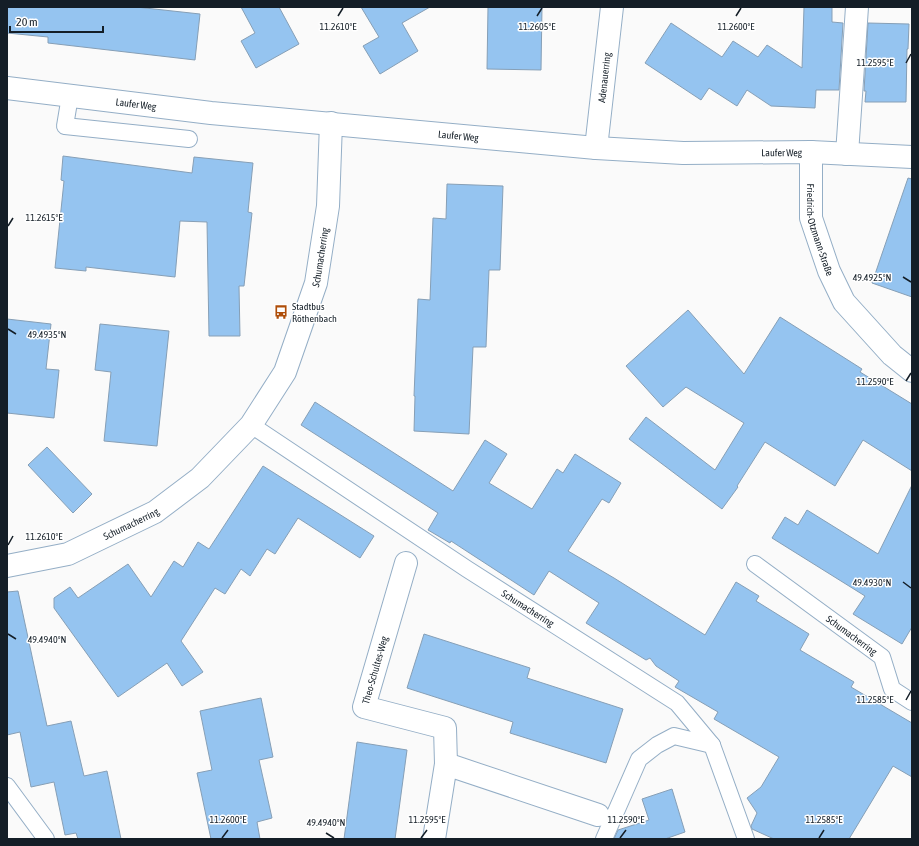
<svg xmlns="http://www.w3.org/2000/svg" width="919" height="846" font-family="'Asap Condensed',sans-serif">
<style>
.building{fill:#95c4f0;stroke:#869fb6}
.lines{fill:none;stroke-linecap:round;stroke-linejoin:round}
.lane-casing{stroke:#94aec6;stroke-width:18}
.street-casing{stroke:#94aec6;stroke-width:24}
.lane{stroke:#fff;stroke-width:16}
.street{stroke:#fff;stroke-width:22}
.ticks{fill:none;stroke:#141e27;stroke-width:1.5}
.labels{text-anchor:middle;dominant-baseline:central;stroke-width:3;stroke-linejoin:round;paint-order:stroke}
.street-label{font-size:10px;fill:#141e27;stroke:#fff}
.poi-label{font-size:10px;fill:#141e27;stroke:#fff;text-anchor:start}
.ticks-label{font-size:10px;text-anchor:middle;fill:#141e27;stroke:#fff;stroke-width:3;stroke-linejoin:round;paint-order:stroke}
</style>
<rect width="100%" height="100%" fill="#fafafa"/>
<!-- building -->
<g class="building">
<path d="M7 7H136L200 14 195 60 48 43V37L7 33Z"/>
<path d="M241 7H279L299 44 256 68 241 41 255 33Z"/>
<path d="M361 7H430L402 23 418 51 380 74 363 46 379 37Z"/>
<path d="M488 7H542L541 70 487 69Z"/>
<path d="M804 7H832V22L843 23 839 90H816L815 108 771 106 747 90 737 106 709 88 701 100 645 63 671 23 722 57 733 41 758 57 767 45 802 68Z"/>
<path d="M868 23 909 24 908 49H907L906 102H865L866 91H864Z"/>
<path d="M63 156 192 173 194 157 253 163 248 212 252 213 244 286H239L240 336H209L207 222 180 221 175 277 86 267V271L55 268 64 181 61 180Z"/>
<path d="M908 178 912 179V297L872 283Z"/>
<path d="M447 184 503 186 500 270H489L486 347H473L469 434 414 431 415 396H414L418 299 430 300 433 218 446 219Z"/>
<path d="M688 310 744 374 780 317 862 369 860 372 912 404V471L863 440 835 486 765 442 737 486 738 487 722 509 629 439 646 417 715 470 744 423 686 387 663 407 626 366Z"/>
<path d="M7 319 51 324 46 369 59 370 54 418 7 413Z"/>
<path d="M100 324 169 331 157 446 104 441 111 372 95 370Z"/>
<path d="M315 402 453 491 485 440 507 454 489 483 532 509 557 469 563 473 575 454 621 483 609 503 602 499 568 551 614 578 705 635 736 582 759 596 756 601 809 634 800 650 854 682 851 687 912 723V777L893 766 849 839H774L752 829 751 826 757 813 747 798 761 787 779 757 714 719 718 712 675 687 679 681 656 666 650 658 646 660 586 623 599 603 549 571 534 595 451 541 450 543 428 530 438 513 301 425Z"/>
<path d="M47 447 92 494 73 513 28 465Z"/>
<path d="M263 466 374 536 360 558 298 518 275 554 267 549 250 576 241 569 225 594 215 588 181 641 203 672 182 686 167 663 118 697 54 608V598L70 587 78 598 128 564 151 597 174 561 183 567 198 542 209 549Z"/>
<path d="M912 485V627L902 644 853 614 865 596 772 538 785 517 798 525 807 510 878 554Z"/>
<path d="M18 591 47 726 71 721 84 776 107 771 121 839H78L76 833 65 835 54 782 31 787 20 732 7 735V592Z"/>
<path d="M424 634 530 668 527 678 623 709 606 763 510 733 513 722 407 688Z"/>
<path d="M261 698 273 757 259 760 272 818 257 822 260 839H211L197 773 212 770 200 711Z"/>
<path d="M357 742 407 750 395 839H344Z"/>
<path d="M672 789 685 832 665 839H614L618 830 649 820 642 799Z"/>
</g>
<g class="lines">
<defs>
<g id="lane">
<path d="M70 96 65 126 189 139"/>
<path id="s1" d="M251 425 467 569 677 703 712 745 746 839"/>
<path id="s2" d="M755 564 882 657 892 689 912 702"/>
<path d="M7 786 46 839"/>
<path d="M604 839 639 759 657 745 674 736 712 745"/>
</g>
<g id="street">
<path id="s3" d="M7 88 211 113 596 148 683 153 811 152 912 157"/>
<path id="s4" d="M596 148 612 7"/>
<path id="s5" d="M811 152V218L829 271 844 302 892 355 912 371"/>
<path d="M847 154 857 7"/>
<path d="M406 563 364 707 445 728 446 764"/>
<path id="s6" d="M7 566 68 554 155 512 200 478 251 425 285 372 316 283 328 206 331 123"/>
<path d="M434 839 446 764 598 815"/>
</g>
</defs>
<!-- lane casing -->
<use href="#lane" class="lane-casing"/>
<!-- street casing -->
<use href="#street" class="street-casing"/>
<!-- lane -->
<use href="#lane" class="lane"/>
<!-- street -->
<use href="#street" class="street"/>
</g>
<!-- ticks -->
<path class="ticks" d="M338 16 343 8M537 16 542 8M736 16 741 8M906 63 911 54M8 226 13 218M903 277 911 282M8 329 16 334M906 381 911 373M8 545 13 536M903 582 911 588M8 634 16 639M906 700 911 691M326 833 334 838M222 838 228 830M421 838 427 830M620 838 626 830M819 838 824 830"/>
<!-- icons -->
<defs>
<symbol id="bus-bare" viewBox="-9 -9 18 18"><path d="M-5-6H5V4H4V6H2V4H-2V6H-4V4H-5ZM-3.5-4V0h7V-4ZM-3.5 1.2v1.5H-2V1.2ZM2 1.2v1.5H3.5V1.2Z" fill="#af4e09" stroke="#fff" stroke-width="2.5" paint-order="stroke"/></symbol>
</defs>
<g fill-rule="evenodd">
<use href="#bus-bare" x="271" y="302" width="20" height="20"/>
</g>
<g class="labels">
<!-- street labels -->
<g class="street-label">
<text stroke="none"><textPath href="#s4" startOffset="71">Adenauerring</textPath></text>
<text stroke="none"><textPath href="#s3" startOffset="130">Laufer Weg</textPath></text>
<text stroke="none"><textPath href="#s3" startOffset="454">Laufer Weg</textPath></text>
<text stroke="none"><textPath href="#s3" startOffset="778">Laufer Weg</textPath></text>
<text stroke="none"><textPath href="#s5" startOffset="79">Friedrich-Otzmann-Straße</textPath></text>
<text stroke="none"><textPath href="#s6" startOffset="472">Schumacherring</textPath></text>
<text stroke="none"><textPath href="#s6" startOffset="132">Schumacherring</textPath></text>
<text stroke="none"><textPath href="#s1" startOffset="332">Schumacherring</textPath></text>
<text stroke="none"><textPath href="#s2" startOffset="120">Schumacherring</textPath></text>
<text transform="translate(375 670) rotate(-74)">Theo-Schultes-Weg</text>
</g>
<!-- poi labels -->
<g class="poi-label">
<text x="292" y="306">Stadtbus<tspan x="292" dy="12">Röthenbach</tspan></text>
</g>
</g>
<g class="ticks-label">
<text x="338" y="30">11.2610°E</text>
<text x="537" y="30">11.2605°E</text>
<text x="736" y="30">11.2600°E</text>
<text x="875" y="66">11.2595°E</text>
<text x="44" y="221">11.2615°E</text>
<text x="872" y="281">49.4925°N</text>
<text x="47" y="338">49.4935°N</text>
<text x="875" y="385">11.2590°E</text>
<text x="44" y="540">11.2610°E</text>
<text x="872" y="586">49.4930°N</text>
<text x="47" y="643">49.4940°N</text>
<text x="875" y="703">11.2585°E</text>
<text x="228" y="823">11.2600°E</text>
<text x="427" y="823">11.2595°E</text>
<text x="626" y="823">11.2590°E</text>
<text x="824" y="823">11.2585°E</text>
<text x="326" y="826">49.4940°N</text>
</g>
<!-- border -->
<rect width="919" height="846" fill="none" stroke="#141e27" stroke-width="16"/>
<!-- scale -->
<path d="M10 26v6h93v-6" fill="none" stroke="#141e27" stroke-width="2"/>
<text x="16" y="26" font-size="12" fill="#141e27" stroke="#ffffff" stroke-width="3" paint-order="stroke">20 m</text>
</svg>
